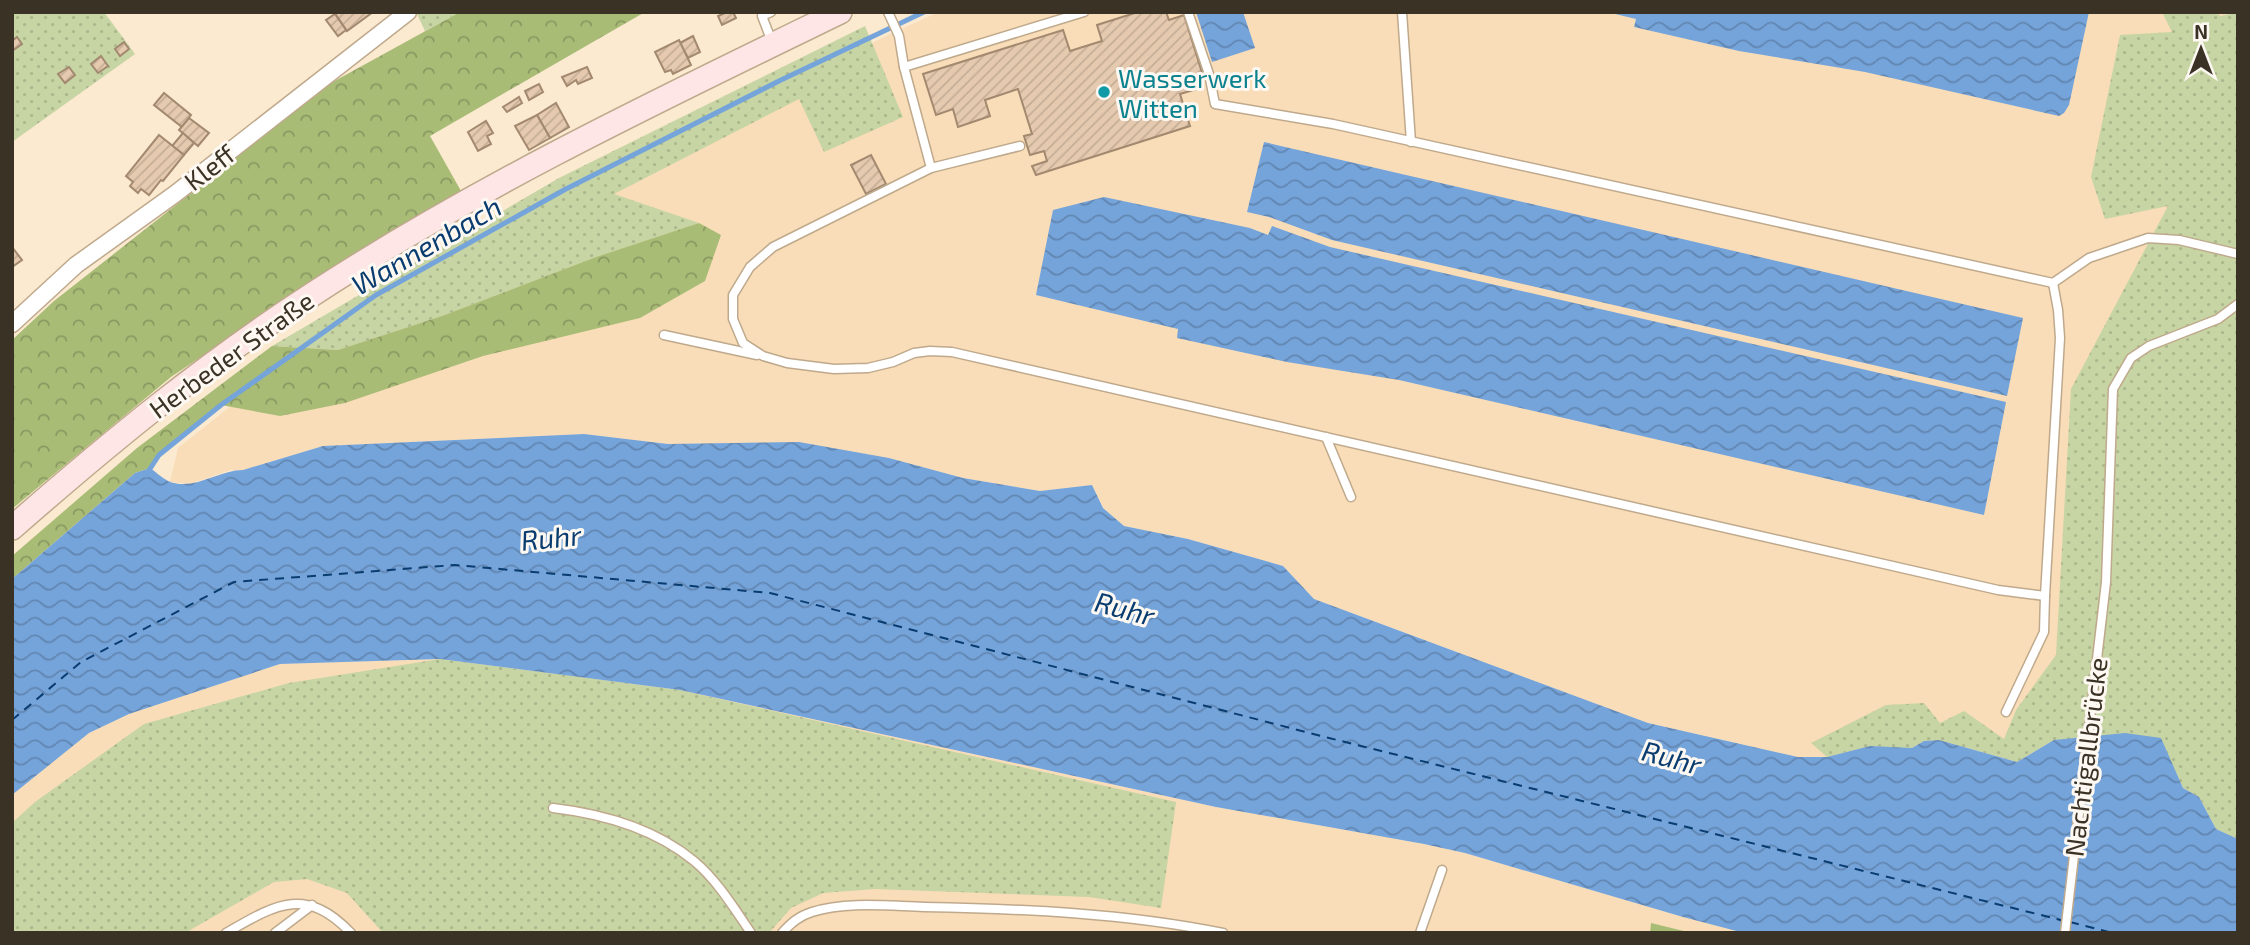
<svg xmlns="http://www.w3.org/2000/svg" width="2250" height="945" font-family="'Exo 2',sans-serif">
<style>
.built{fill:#f9ddb8}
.grass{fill:url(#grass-dots)}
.forest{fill:url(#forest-crowns)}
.water{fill:url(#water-waves)}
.pier{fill:#fbe9d0}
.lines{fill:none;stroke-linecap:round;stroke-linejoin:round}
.stream{stroke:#75a4db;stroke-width:5}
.ferry{stroke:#093c6f;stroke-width:2;stroke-dasharray:9 7;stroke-linecap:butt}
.building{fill:url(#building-hatch);stroke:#a2896f;stroke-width:2}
.service-casing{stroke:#bfa98c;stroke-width:11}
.minor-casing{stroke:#bfa98c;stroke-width:19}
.secondary-casing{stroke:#bfa98c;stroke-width:26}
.service{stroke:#fff;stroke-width:8}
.minor{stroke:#fff;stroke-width:16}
.secondary{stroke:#fde6e5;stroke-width:23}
.culture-dot{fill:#0f9aa8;stroke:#fdf8f2;stroke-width:2.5}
.labels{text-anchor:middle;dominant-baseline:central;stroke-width:6;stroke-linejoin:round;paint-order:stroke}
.culture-label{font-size:26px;fill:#0d838f;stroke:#fdf8f2;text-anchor:start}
.street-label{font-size:26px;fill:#3b3226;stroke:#fdf8f2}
.water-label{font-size:28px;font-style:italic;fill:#093c6f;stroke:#fdf8f2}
</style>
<defs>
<pattern id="grass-dots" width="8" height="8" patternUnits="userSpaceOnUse" patternTransform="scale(1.75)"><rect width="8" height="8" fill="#c6d5a3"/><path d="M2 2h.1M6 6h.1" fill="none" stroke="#abb78c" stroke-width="1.8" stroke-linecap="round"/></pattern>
<pattern id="forest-crowns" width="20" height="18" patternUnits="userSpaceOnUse" patternTransform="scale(1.75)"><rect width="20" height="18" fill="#a8bc76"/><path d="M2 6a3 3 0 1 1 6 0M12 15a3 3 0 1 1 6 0" fill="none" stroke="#8a9961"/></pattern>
<pattern id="water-waves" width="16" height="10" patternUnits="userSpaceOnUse" patternTransform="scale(1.75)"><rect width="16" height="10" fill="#75a4db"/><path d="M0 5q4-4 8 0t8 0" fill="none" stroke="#6186b1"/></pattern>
<pattern id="building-hatch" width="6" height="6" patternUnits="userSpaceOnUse" patternTransform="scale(1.75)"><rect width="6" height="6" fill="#e5caaf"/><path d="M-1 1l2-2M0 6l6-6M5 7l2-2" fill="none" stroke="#c5ae96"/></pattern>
</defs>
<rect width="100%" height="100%" fill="#fbe9d0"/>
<!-- built -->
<g class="built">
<path d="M939 12H2238L2054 740 1827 757H1798L1648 723 1314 599 1283 566 1188 539 1124 526 1103 508 1092 485 1040 491 963 478 889 458 667 444 584 434 323 446 243 470H231L189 484 170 482 178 448 280 367 384 299 587 185 888 35Z"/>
<path d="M440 659 680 690 1216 807 1424 844 1465 853 1683 917 1744 933H12V795L89 733 129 714 280 664Z"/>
</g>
<!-- grass -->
<g class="grass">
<path d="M12 12H104L135 54 12 142Z"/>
<path d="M416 12H460L425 31Z"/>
<path d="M2162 12H2214L2221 16 2238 12V839L2216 829 2199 797 2183 788 2176 773 2054 740 2017 762 1939 740 1924 741 1912 748 1902 749 1870 746 1827 757 1811 743 1886 705 1924 703 1940 723 1964 711 2004 739 2016 710 2056 655 2071 389 2168 206 2105 219 2091 177 2120 35 2172 32Z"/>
<path d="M865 26 903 117 824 152 799 99 614 194 699 223 596 257 442 316 338 350 272 346 559 178Z"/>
<path d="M440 659 680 690 1176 802 1161 908 1089 897 875 889 823 893 791 908 769 933H383L347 893 307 879 274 882 185 933H12V823L35 802 144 724 289 683Z"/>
</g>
<!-- forest -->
<g class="forest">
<path d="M460 12H645L430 136 461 191 295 293 171 377 12 509V340L54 301 331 83Z"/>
<path d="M699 223 721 235 705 281 640 318 483 356 345 403 280 416 221 405 159 455 150 468 135 473 12 579V556L137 448 272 346 338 350 442 316 596 257Z"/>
<path d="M1651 923 1692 933H1650Z"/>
</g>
<!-- water -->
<g class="water">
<path d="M1196 12H1243L1255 48 1212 62Z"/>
<path d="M1607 12H2089L2069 105 2064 113 2059 116 1865 72 1739 51 1634 27 1636 19Z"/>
<path d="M1264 142 2023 318 2007 396 1332 240 1269 217 1247 212Z"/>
<path d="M1104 197 1250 228 1268 235 1272 226 1330 247 2006 402 1984 515 1399 380 1287 362 1177 338 1178 329 1036 295 1053 210Z"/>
<path d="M584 434 668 444 799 442 889 458 963 478 1040 491 1092 485 1103 508 1124 526 1188 539 1283 566 1314 599 1648 723 1798 757H1827L1870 746 1912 748 1924 741 1939 740 2017 762 2054 740 2125 733 2161 738 2183 788 2199 797 2216 829 2238 839V933H1744L1683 917 1465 853 1424 844 1216 807 680 690 440 659 280 664 129 714 89 733 12 795V579L135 473 150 468C156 472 162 478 168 481 193 492 218 470 243 470L323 446Z"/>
</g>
<!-- pier -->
<path class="pier" d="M2093 733V740L2097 745 2091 750 2080 847 2084 852 2079 857 2070 933H2060L2069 856 2064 850 2070 845 2081 749 2077 743 2082 738 2083 734Z"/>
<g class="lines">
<!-- stream -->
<path class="stream" d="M146 475 159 455 221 405 376 295 564 190 781 80 924 12"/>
<!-- ferry -->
<g class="ferry">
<path d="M12 720 81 662 234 582 455 565 770 593 1329 738 2065 921"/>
<path d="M2070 922 2113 933"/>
</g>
</g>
<!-- building -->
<g class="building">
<path d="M334 12H373L347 31Z"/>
<path d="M727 12H733L736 18 722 25 718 16Z"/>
<path d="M1138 12H1166L1169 20 1184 15 1204 79 1198 80 1200 88 1180 94 1190 126 1036 175 1032 166 1047 161 1044 151 1030 155 1024 136 1032 134 1018 89 985 100 990 116 958 127 953 109 936 115 923 74 1063 30 1070 51 1102 41 1097 25Z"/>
<path d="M335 14 346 30 338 36 326 20Z"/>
<path d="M693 36 700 52 688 58 680 43Z"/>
<path d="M17 37 22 44 12 51V41Z"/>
<path d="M679 40 691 65 673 74 671 70 665 72 655 52Z"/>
<path d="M124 42 129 49 120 56 115 49Z"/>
<path d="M101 56 108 66 98 73 91 64Z"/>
<path d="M69 67 75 75 65 83 58 74Z"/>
<path d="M587 67 592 78 578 84 576 80 567 86 562 77Z"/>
<path d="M539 84 543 92 529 100 525 91Z"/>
<path d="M164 93 191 115 182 127 154 105Z"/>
<path d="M519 97 522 103 507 112 503 107Z"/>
<path d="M556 103 569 127 550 138 537 115Z"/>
<path d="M537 115 550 138 529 150 515 126Z"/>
<path d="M189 118 209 133 198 146 179 130Z"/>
<path d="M486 121 493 133 487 136 491 144 478 151 468 132Z"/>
<path d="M183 133 194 143 184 155 172 146Z"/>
<path d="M159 135 184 155 163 181 161 180 149 195 141 189 138 193 130 186 133 182 126 176Z"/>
<path d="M871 155 886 184 866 194 851 165Z"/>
<path d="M12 247 22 260 12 267Z"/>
</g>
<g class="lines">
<defs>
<g id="service">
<path d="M771 12 762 16 772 42"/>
<path d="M888 12 899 36 904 67 931 168 773 247 750 267 733 295V319L743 343 763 356 787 363 834 369 868 368 893 362 914 353 930 351 952 352 1998 590 2045 596 2060 338 2058 310 2053 283 1333 124 1215 104 1209 74 1188 12"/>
<path d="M1402 12 1411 142"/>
<path d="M904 67 1084 12"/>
<path d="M931 168 1020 146"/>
<path d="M2053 283 2089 258 2148 238 2179 240 2238 254"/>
<path d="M664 335 757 355"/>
<path d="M1326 437 1351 497"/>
<path d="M2006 712 2044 632 2045 596"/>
<path d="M553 808C604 814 654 828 694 861 717 880 734 908 751 933"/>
<path d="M226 933C275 905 305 885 351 933"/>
<path d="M275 933 312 905"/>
<path d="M782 933C791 923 799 916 812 912 847 901 888 906 924 907 1025 909 1124 913 1223 933"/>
<path d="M1420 933 1442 870"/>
<path d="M2065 933 2106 582 2113 389 2131 358 2149 346 2218 319 2238 304"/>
</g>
<path id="minor" d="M12 324 76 265 175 194 408 12"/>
<path id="secondary" d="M12 528C108 444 206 363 313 294 480 185 661 99 840 12"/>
</defs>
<!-- service casing -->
<use href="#service" class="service-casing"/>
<!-- minor casing -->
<use href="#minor" class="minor-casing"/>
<!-- secondary casing -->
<use href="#secondary" class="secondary-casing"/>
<!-- service -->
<use href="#service" class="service"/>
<!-- minor -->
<use href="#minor" class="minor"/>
<!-- secondary -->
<use href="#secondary" class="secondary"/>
</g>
<!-- markers -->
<circle class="culture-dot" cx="1104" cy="92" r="7"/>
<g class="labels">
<!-- culture labels -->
<g class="culture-label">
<text x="1118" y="77">Wasserwerk<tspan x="1118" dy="30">Witten</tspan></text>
</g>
<!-- street labels -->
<g class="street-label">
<text transform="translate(209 167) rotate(-38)">Kleff</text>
<text transform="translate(231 354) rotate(-36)">Herbeder Straße</text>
<text transform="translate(2085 757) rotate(-83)">Nachtigallbrücke</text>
</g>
<!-- water labels -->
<g class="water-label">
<text transform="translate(426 245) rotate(-30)">Wannenbach</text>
<text transform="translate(551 537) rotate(-6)">Ruhr</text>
<text transform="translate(1125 608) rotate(15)">Ruhr</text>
<text transform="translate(1672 757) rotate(15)">Ruhr</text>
</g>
</g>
<!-- border -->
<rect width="2250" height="945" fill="none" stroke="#3b3226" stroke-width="28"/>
<!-- north arrow -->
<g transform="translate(2201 49)" stroke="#fdf8f2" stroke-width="5" paint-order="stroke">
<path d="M0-5L12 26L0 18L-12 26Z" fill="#3b3226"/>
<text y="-10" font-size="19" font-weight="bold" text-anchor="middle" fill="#3b3226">N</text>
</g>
</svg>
